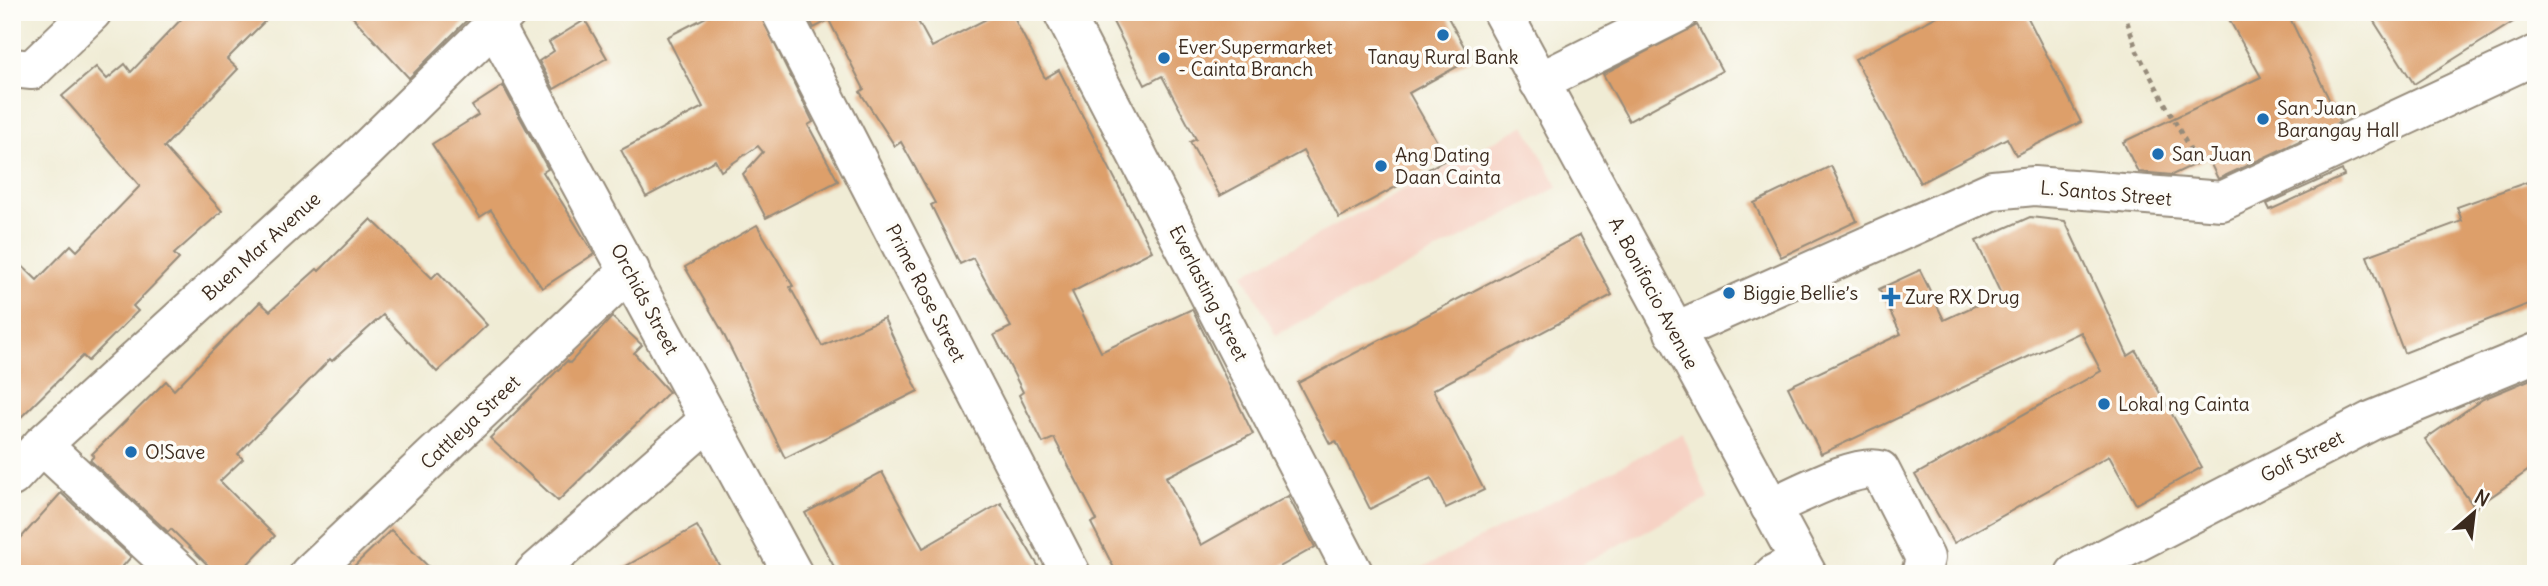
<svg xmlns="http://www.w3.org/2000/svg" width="2548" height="586" font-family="Delius,sans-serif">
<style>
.built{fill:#f6d2c4}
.building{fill:#dd9f6a}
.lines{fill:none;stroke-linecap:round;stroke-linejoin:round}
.minor-casing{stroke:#968b7a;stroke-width:42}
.major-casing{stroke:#968b7a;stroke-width:42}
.path{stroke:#968b7a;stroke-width:4.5;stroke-dasharray:5 5;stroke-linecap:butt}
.minor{stroke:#fff;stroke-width:38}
.major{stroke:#fff;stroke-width:38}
.poi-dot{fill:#1f6fb2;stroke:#fdfcf7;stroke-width:2.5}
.labels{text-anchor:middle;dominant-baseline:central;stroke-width:7;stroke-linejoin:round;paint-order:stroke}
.poi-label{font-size:19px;fill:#3b2a1e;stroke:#fdfcf7;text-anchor:start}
.street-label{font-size:19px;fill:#3b2a1e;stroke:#fdfcf7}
</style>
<rect width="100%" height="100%" fill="#fdfcf7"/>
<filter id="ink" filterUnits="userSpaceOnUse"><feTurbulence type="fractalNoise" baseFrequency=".0143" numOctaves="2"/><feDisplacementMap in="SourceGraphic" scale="14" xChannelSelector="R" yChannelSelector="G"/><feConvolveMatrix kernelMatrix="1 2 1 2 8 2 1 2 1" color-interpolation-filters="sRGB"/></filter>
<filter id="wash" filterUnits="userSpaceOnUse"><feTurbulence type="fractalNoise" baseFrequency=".00686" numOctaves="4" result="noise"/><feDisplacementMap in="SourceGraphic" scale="28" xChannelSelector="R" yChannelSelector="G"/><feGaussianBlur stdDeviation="1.57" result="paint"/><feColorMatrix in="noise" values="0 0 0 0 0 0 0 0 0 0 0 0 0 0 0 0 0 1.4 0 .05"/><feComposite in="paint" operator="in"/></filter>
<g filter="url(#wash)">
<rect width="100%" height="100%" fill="#f0ecd5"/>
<!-- built -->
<g class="built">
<path d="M1525 125 1558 187 1276 335 1243 274Z"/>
<path d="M1683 434 1708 499 1562 574H1410Z"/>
</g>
<g id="blocks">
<!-- building -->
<g class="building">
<path d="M188 12H274L227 59 238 69 164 147 222 211 174 254 179 259 133 306 138 311 88 361 83 356 12 426V256L37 280 71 245 77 251 140 186 62 96 96 67 107 79 125 64 131 72Z"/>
<path d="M348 12H475L409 78Z"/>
<path d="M716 12H759L813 122 808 125 838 181 766 218 743 174 763 152 758 146 721 171 715 160 646 197 621 150 703 107 667 37Z"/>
<path d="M806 12H913L932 47 1000 12H1011L1045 78 1059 70 1152 251 1072 292 1101 352 1192 309 1253 434 1166 477 1201 545 1288 496 1315 547 1267 574H1117L1091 523 1097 520 1054 438 1043 443 1019 395 1023 392 994 335 1011 327 973 258 960 264 931 205 935 203 901 142 895 146 860 92 864 89 829 20 814 28Z"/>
<path d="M1108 12H1445L1471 59 1409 93 1447 159 1339 218 1303 151 1220 196 1190 142 1196 139 1162 76 1145 85Z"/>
<path d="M1945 12H2025L2081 122 2016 155 2007 138 1920 183 1855 59Z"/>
<path d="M2225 12H2287L2340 122 2218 179 2208 158 2172 175 2138 172 2123 142 2261 77Z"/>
<path d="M2368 12H2529L2414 84Z"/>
<path d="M585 20 607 58 554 89 539 61 554 51 549 42Z"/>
<path d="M1697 25 1722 71 1629 121 1603 74Z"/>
<path d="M503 86 548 169 543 172 594 254 542 288 491 210 480 217 432 144 478 115 472 106Z"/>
<path d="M1831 166 1857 221 1781 257 1754 203Z"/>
<path d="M2342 170 2344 176 2270 210 2267 204Z"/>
<path d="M2536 179V301L2404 353 2367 256 2462 221 2457 207Z"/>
<path d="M2030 217 2065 221 2128 356 2136 351 2202 467 2136 504 2109 456 1954 543 1915 475 2101 371 2081 332 1821 454 1788 387 1901 334 1879 289 1920 270 1944 320 2001 294 1976 241Z"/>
<path d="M371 219 432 278 438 272 487 325 437 372 383 315 332 361 330 359 238 454 243 459 220 481 275 536 238 574H217L171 529 168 532 90 460 94 456 92 454 166 381 174 390 260 302 270 311 317 269 319 271Z"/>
<path d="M757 225 793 286 790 287 822 346 884 318 918 391 785 458 721 329 685 267Z"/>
<path d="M1580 235 1612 295 1433 390 1484 490 1446 508 1431 478 1370 509 1336 441 1330 444 1298 383Z"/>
<path d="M612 317 642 345 634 353 669 392 558 501 490 438 567 361 570 363Z"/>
<path d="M2536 377V465L2475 508 2425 439 2483 399Z"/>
<path d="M882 472 923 548 1001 503 1043 574H838L805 513Z"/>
<path d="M61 493 131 557 116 574H12V548Z"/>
<path d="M697 526 724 574H612Z"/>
<path d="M391 530 436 574H346Z"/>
</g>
</g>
</g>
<g filter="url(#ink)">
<use href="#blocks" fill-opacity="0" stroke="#968b7a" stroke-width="2"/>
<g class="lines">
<defs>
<g id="minor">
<path d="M781 12 1071 574"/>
<path d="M1063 12 1354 574"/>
<path d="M495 26 793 574"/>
<path d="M12 68 32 70 92 12"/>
<path d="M1539 82 1679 12"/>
<path d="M1674 332 1993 190 2034 186 2222 201 2536 55"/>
<path d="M42 445 181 574"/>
<path d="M12 477 42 445 364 152 507 12"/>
<path d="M1770 507C1795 497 1855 463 1880 470L1925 558 1921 574"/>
<path d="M309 574 630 270"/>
<path d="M534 574 709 420"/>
<path d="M1774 574 1799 561"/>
<path d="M2075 574 2371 421 2536 353"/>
</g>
<path id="major" d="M1502 12 1807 574"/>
</defs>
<!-- minor casing -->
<use href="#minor" class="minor-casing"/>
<!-- major casing -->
<use href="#major" class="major-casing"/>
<!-- path -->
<path class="path" d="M2124 12 2137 51 2195 159"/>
<!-- minor -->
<use href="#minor" class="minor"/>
<!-- major -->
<use href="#major" class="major"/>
</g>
</g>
<!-- markers -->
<g class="poi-dot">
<circle cx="1443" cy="35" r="7"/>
<circle cx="1164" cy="58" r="7"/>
<circle cx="2263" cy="119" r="7"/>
<circle cx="2158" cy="154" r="7"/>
<circle cx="1381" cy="166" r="7"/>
<circle cx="1729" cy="293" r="7"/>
<path d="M1887.5 286.5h7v7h7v7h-7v7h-7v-7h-7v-7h7z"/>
<circle cx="2104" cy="404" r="7"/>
<circle cx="131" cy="452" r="7"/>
</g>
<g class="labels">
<!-- poi labels -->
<g class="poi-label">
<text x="1178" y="47">Ever Supermarket<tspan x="1178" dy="22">- Cainta Branch</tspan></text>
<text x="1443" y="57" text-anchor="middle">Tanay Rural Bank</text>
<text x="2277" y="108">San Juan<tspan x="2277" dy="22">Barangay Hall</tspan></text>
<text x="2172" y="154">San Juan</text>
<text x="1395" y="155">Ang Dating<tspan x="1395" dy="22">Daan Cainta</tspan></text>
<text x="1743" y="293">Biggie Bellie’s</text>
<text x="1905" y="297">Zure RX Drug</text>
<text x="2118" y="404">Lokal ng Cainta</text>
<text x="145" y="452">O!Save</text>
</g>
<!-- street labels -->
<g class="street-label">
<text transform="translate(2106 193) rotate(5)">L. Santos Street</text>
<text transform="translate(261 246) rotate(-42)">Buen Mar Avenue</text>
<text transform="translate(926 293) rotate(63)">Prime Rose Street</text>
<text transform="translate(1209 293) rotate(63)">Everlasting Street</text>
<text transform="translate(1654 293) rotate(62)">A. Bonifacio Avenue</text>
<text transform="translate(645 299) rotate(62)">Orchids Street</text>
<text transform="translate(470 422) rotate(-43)">Cattleya Street</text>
<text transform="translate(2302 456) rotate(-27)">Golf Street</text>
</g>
</g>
<!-- margin -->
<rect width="2548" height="586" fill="none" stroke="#fdfcf7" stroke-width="42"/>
<!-- north arrow -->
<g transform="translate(2474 513) rotate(28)" stroke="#fdfcf7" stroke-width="5" paint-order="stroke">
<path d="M0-5L12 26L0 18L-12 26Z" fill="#3b2a1e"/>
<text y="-10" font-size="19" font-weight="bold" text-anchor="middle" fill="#3b2a1e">N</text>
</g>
</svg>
